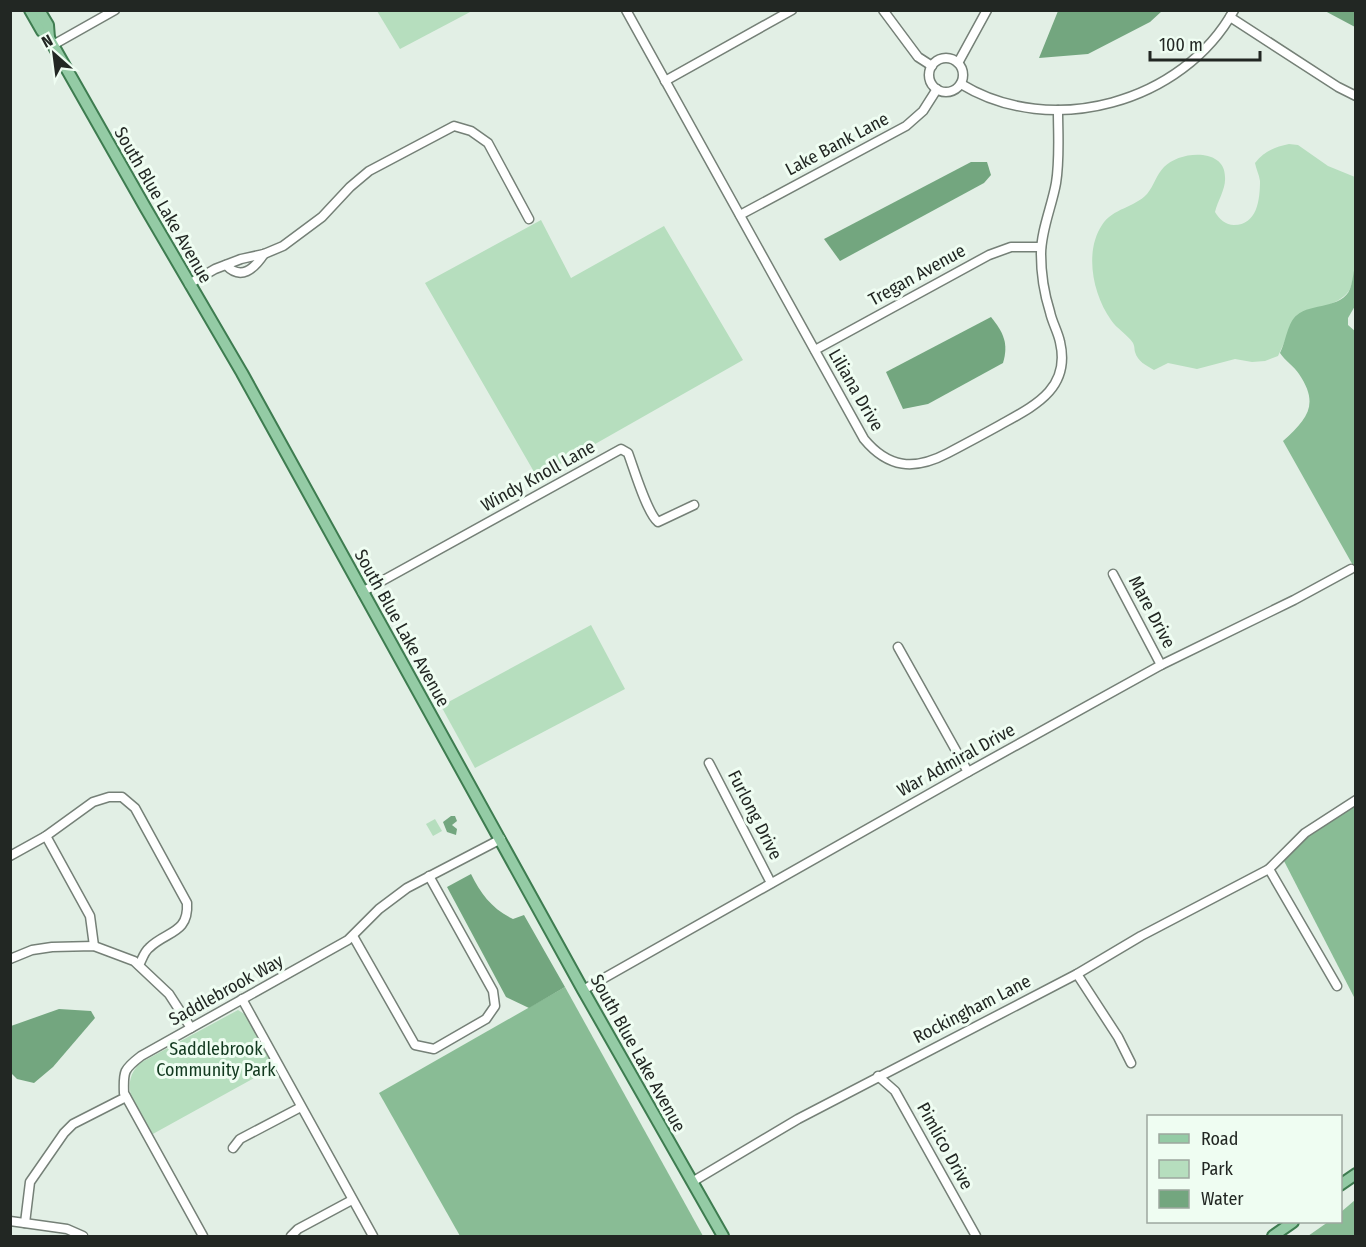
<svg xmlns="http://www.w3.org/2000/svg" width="1366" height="1247" font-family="'Fira Sans Condensed',sans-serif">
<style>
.green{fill:#b6debe}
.forest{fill:#89bc95}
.water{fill:#73a67f}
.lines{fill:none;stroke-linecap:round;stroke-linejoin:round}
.minor-casing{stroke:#758077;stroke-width:11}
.major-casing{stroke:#3e7c50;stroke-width:14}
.minor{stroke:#fff;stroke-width:8}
.major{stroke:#94cba5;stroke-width:10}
.labels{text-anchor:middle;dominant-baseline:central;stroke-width:6;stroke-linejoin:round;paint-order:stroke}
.street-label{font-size:18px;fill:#222723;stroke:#effdf2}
.park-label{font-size:18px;fill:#12391f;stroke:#effdf2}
</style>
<rect width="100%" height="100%" fill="#e2efe5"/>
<!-- green -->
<g class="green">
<path d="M377 11H472L400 49Z"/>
<path d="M1289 144 1298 145 1328 166 1355 177C1355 198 1360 279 1348 292 1337 306 1313 309 1297 315L1278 356 1265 361 1252 362 1235 359 1197 369 1168 363 1154 370C1146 365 1138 362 1135 352 1134 347 1135 348 1133 343 1127 334 1117 329 1111 320 1093 295 1084 252 1102 225 1113 208 1134 208 1147 194 1154 186 1156 175 1164 167 1179 151 1225 147 1225 177 1226 189 1218 200 1215 212 1219 219 1226 225 1234 225 1257 225 1260 200 1260 181 1259 174 1256 169 1255 163 1264 151 1275 147 1289 144Z"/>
<path d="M541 220 571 278 664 226 743 360 537 477 425 283Z"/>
<path d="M591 625 625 689 475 768 441 706Z"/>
<path d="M435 819 442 831 433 836 426 824Z"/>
<path d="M238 1010 246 1015 274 1067 151 1135C138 1112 117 1086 140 1063Z"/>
</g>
<!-- forest -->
<g class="forest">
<path d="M1355 266V306L1348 318V325L1356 332 1355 569 1283 441C1307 419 1320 405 1299 374 1294 366 1285 361 1280 353 1286 342 1287 323 1297 315 1311 303 1342 309 1350 289 1353 281 1353 273 1355 266Z"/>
<path d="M1355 805V999L1284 861 1307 837Z"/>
<path d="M565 987 703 1236H460L379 1093Z"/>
<path d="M1355 1200V1236H1308L1328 1222H1340L1341 1212Z"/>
</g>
<!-- water -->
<g class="water">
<path d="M1058 11V10L1162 11 1150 22 1088 54 1039 58Z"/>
<path d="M1325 11H1355V27Z"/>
<path d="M971 162H987L991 175 984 183 840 261 824 239Z"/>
<path d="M991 317C1003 332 1009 343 1003 363L928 404 903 409 886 372Z"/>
<path d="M451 816H455L457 821 452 825 457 829 456 835 447 832 443 822Z"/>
<path d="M471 874C481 894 492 909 513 919L524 915 565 987 529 1008 506 997 447 887Z"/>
<path d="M59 1009 91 1011 95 1018 53 1067 34 1083 17 1079 11 1073V1026Z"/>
</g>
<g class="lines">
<defs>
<g id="minor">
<path d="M626 10 864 439C888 468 914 471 948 453 965 444 982 435 1000 425 1034 406 1071 389 1060 342 1058 332 1052 322 1050 312 1044 293 1041 274 1041 254 1041 230 1052 206 1056 183 1060 159 1058 134 1058 110"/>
<path d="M883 10 918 57 932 66"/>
<path d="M1230 17 1338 87 1356 96"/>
<path d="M53 45 115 10"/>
<circle cx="946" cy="75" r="17"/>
<path d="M958 63 987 10"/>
<path d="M665 81 792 10"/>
<path d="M961 84C1051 139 1183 103 1234 10"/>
<path d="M740 215 906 126 923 111 937 89"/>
<path d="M226 265C241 281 254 269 264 254"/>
<path d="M189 284 215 269 241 259 264 254 283 246 322 217 350 187 369 171 454 126 471 131 488 143 529 219"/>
<path d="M815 350 989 255 1011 247H1041"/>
<path d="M1113 574 1161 665"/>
<path d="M362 592 621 449 628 453C634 469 647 513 658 522L694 505"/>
<path d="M898 647 968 772"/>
<path d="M709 763 771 883"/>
<path d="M46 836 90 916 94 946"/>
<path d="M10 856 46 836 93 802 109 797H122L135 808 187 903C189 934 166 931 149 948 144 952 142 960 139 965"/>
<path d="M1269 869 1337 986"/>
<path d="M353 936 415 1045 434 1049 486 1019 495 1006 493 991 429 876"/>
<path d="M10 959 32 950 52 947 94 946 134 961 169 994 191 1028"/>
<path d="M1077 974 1118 1037 1131 1063"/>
<path d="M583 990 968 772 1161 665 1294 600 1351 569"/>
<path d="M242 999 373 1236"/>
<path d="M878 1076 895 1091 976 1236"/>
<path d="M233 1148 240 1139 301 1107"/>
<path d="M692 1182 798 1119 1077 974 1141 936 1269 869 1305 833 1356 800"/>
<path d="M10 1221 67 1229 83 1236"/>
<path d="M25 1223 30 1182 64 1133 73 1124 126 1097"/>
<path d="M203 1236 124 1093C123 1071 124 1069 141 1056L348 940 379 909 407 888 501 839"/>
<path d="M291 1236 298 1229 352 1200"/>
</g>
<g id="major">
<path d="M30 10 42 31 49 38 145 207 242 373 583 990 723 1236"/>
<path d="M39 10 48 25 49 38"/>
<path d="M1340 1185 1356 1174"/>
<path d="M1273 1236 1293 1222"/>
</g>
</defs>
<!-- minor casing -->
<use href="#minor" class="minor-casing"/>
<!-- major casing -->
<use href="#major" class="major-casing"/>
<!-- minor -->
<use href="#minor" class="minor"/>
<!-- major -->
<use href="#major" class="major"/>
</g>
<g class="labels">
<!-- street labels -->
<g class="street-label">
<text transform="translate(837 144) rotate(-28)">Lake Bank Lane</text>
<text transform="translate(163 205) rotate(60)">South Blue Lake Avenue</text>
<text transform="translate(917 275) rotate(-29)">Tregan Avenue</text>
<text transform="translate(856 390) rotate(60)">Liliana Drive</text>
<text transform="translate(538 476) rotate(-29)">Windy Knoll Lane</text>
<text transform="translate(1152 612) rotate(62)">Mare Drive</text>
<text transform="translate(402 628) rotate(61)">South Blue Lake Avenue</text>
<text transform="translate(956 760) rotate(-29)">War Admiral Drive</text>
<text transform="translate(755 815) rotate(63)">Furlong Drive</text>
<text transform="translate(226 990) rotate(-29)">Saddlebrook Way</text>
<text transform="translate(972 1009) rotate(-27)">Rockingham Lane</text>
<text transform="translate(638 1053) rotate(61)">South Blue Lake Avenue</text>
<text transform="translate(945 1146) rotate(61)">Pimlico Drive</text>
</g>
<!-- park labels -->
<g class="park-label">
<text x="216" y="1049">Saddlebrook<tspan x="216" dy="21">Community Park</tspan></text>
</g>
</g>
<!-- border -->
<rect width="1366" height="1247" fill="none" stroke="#222723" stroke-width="24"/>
<!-- legend -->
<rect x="1147" y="1115" width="195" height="108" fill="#effdf2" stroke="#9da79f" stroke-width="1.5"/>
<rect x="1159" y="1134" width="30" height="9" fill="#94cba5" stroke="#9da79f" stroke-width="1.5"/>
<text x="1201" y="1145" font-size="18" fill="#222723">Road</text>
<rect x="1159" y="1160" width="30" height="18" fill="#b6debe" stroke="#9da79f" stroke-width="1.5"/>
<text x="1201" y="1175" font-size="18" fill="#222723">Park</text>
<rect x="1159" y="1190" width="30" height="18" fill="#73a67f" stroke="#9da79f" stroke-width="1.5"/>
<text x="1201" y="1205" font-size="18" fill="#222723">Water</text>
<!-- north arrow -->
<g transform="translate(54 54) rotate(332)" stroke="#effdf2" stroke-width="4.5" paint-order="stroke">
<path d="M0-4.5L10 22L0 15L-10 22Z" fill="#222723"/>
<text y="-9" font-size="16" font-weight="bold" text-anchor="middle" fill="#222723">N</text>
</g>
<!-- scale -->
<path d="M1150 51v9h110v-9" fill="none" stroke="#222723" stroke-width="3"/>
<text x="1159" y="51" font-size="18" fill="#222723" stroke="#effdf2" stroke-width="4.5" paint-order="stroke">100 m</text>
</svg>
